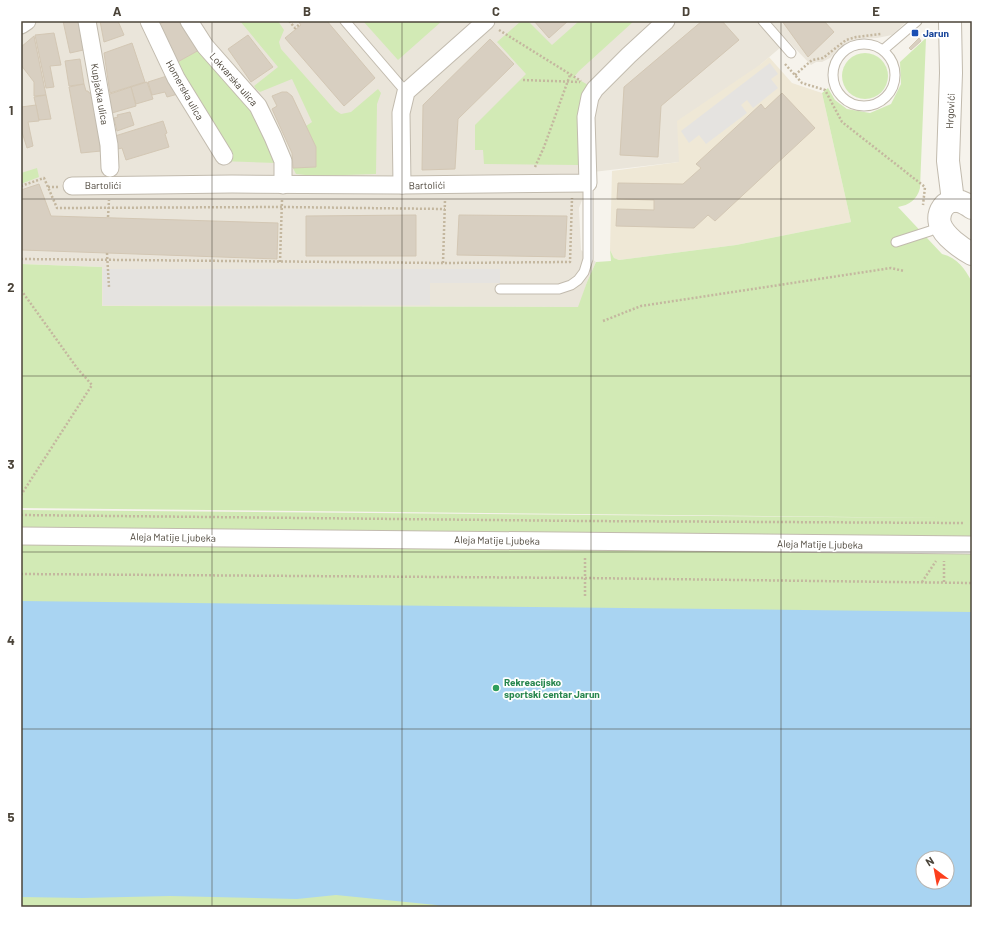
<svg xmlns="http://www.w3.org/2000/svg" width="993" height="928" font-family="Barlow,sans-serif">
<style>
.residential{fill:#eae5da}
.education{fill:#efe8d6}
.green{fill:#d2eab5;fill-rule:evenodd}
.parking{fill:#e5e3e0}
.water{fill:#a9d4f2;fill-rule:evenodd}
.building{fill:#d8cfc1;stroke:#d3c7b4}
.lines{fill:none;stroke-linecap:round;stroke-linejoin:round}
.service-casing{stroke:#c2bbae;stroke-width:11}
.minor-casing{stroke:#c2bbae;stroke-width:19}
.tertiary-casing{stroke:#c2bbae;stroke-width:24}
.path{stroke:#c4b79f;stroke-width:2.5;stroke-dasharray:2 2;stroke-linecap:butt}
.service{stroke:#fff;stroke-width:9}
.minor{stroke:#fff;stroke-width:17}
.tertiary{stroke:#fff;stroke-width:22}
.grid{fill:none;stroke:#4b4439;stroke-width:1;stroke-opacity:0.55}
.transit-dot{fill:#1a4fb4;stroke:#fff;stroke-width:1.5}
.leisure-dot{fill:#2e9e5b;stroke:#fff;stroke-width:1.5}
.labels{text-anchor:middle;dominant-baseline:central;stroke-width:3.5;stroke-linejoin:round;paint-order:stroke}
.transit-label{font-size:10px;font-weight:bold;fill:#164399;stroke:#fff;text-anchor:start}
.street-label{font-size:10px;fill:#4b4439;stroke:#fff}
.leisure-label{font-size:10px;font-weight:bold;fill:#27864d;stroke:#fff;text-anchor:start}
.neatline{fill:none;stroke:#4b4439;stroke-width:1.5}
.grid-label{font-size:13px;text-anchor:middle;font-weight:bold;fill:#4b4439}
</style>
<rect width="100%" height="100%" fill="#f6f3ec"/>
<!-- residential -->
<path class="residential" d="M21 21H907L892 35 877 38 857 39 852 40 840 47 830 58 822 62H816L811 65 788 41 761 64 679 162 593 172 579 208 581 250 596 262 587 282 579 307 101 306 102 267 21 264Z"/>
<!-- education -->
<path class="education" d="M769 57 792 83 822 93 851 222 736 245 619 260 614 258 610 250 612 171 679 162 677 121 761 64Z"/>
<!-- green -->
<g class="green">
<path d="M240 21H278L284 30 279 42 281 49 335 110 341 114 351 112 378 89 381 93 377 104 376 174 315 176 296 174 293 168 316 167V147L306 126 312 122 292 79 260 92 256 89 254 86 278 67Z"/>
<path d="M363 21H442L398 60Z"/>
<path d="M521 21H528L552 45 579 21H634L579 71 574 77 590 86 579 165 484 164 483 150H475V125L526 74 497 42Z"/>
<path d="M926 38 920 188C917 200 909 205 898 207L942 254C958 258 965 269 972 282V907H21V510L947 518 21 508V264L102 267V306L578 307 587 282 596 262 611 261 610 250 614 258 619 260 736 245 851 222 822 93 828 88 835 100 847 109 870 113 891 104 901 84 900 62ZM923 858H947V882H923Z"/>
<path d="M201 49 255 115 276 163 219 161 174 64Z"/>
<circle cx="865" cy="76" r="23"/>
<path d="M37 168 39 177 21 184V173Z"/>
</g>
<!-- parking -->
<g class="parking">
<path d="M770 63 778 74 771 79 778 88 753 108 747 100 741 105 747 113 706 144 699 135 689 143 681 131Z"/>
<path d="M103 269H500V283H430V305H103Z"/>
</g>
<!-- water -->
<path class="water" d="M21 601 972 612V907H441L436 905 336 895 297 899 170 896 82 898 21 897ZM923 858H947V882H923Z"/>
<!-- building -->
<g class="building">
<path d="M63 21H82L88 49 70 53Z"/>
<path d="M100 21H118L124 35 104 42Z"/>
<path d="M165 21H182L201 49 174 64 156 26Z"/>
<path d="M298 21H327L375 78 344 106 285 38 301 25Z"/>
<path d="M534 21H568L549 38Z"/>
<path d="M702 21H722L739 40 661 106 658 157 620 155 624 87Z"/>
<path d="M782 21H824L834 32 808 57Z"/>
<path d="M54 33 61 65 50 66 54 87 46 88 35 35Z"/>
<path d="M248 35 273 67 251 82 228 49Z"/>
<path d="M34 36 46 95 34 96V82L21 65V47Z"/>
<path d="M919 38 921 41 911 50 909 48Z"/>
<path d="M490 39 514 64 458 119 455 169 422 170 423 105Z"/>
<path d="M132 43 145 82 110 93 104 53Z"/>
<path d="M80 59 84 84 69 86 65 61Z"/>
<path d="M170 75 178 94 167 97 165 92 152 95 148 82Z"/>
<path d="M147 82 153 99 136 104 131 87Z"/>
<path d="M84 84 86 91H88L89 93 94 92 95 111 101 151 81 153 69 87Z"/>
<path d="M131 87 136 106 112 113 107 95Z"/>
<path d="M282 92H287L292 96 316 147V167L293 168 292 153 272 109 277 106 272 96Z"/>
<path d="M782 93 815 128 715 221 708 215 694 228 616 226 617 209 654 210V200L617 199 618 183 683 184 701 168 696 164 761 104 765 109Z"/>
<path d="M46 95 51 119 39 120 34 97Z"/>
<path d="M36 105 39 121 28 122 33 146 27 148 21 129V107Z"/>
<path d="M130 112 134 125 117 131 114 118 118 117 117 115Z"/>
<path d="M163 121 167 133 165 134 169 147 126 160 122 148 118 149 115 136Z"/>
<path d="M39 184 51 216 278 223 277 259 22 250 21 246V190Z"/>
<path d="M416 215V256H306V216Z"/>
<path d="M459 215 567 216 565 257 457 255Z"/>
</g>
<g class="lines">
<defs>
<g id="service">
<path d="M345 21 406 92"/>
<path d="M763 21 791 53"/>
<circle cx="864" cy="75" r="31"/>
<path d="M883 50 917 21"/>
<path d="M896 242 930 231 941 226"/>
<path d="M500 289H559L571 285 578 280 584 272 588 259V183"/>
</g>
<g id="minor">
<path d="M87 21 109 145 110 168"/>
<path d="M149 21 176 78 224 156"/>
<path d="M189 21 205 46 258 106 273 137 283 161V185"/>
<path d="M21 25 27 21"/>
<path d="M402 185 401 113 406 92 486 21"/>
<path d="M72 186 232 184 402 185 588 183 586 117 590 97 595 89 629 55 666 21"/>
<path d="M21 536 972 545"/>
</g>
<g id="tertiary">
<path d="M950 21 951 73 948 161 953 201"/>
<path d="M972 208C968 205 963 202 958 201 945 199 937 212 940 224 944 236 961 248 972 254"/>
</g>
</defs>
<!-- service casing -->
<use href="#service" class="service-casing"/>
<!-- minor casing -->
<use href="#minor" class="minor-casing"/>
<!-- tertiary casing -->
<use href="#tertiary" class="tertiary-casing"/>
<!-- path -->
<g class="path">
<path d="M289 21 295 28 300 24"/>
<path d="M499 30 581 81"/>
<path d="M785 64 802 83 825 90 842 122 925 187 923 205"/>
<path d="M795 75 812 60 823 58 846 40 856 37 881 34"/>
<path d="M523 80 580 82"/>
<path d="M535 167 544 147 570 75"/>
<path d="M21 186 44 178 57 208 282 207 445 209"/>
<path d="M48 187H58"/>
<path d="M108 217 109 200"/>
<path d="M107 253 109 287"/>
<path d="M21 259 443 263 570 262 572 198"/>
<path d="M280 262 282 200"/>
<path d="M443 263 445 200"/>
<path d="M21 290 77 368 92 385 21 495"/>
<path d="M603 321 641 306 891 268 904 271"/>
<path d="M21 515 585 521 963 523"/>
<path d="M585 558V596"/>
<path d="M21 574 585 578 972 583"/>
<path d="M922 582 936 561"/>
<path d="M944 582V561"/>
</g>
<!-- service -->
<use href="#service" class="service"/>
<!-- minor -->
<use href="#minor" class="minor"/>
<!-- tertiary -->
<use href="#tertiary" class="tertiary"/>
</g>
<!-- grid -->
<path class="grid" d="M212 21V907M402 21V907M591 21V907M781 21V907M21 199H972M21 376H972M21 552H972M21 729H972"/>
<!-- markers -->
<rect class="transit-dot" x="911" y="29" width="8" height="8" rx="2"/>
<circle class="leisure-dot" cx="496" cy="688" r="4"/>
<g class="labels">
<!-- transit labels -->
<g class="transit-label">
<text x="923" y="33">Jarun</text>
</g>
<!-- street labels -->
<g class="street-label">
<text transform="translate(234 79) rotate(49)">Lokvarska ulica</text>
<text transform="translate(185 90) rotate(61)">Homerska ulica</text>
<text transform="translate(100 94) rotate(80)">Kupjačka ulica</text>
<text transform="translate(950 111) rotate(-87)">Hrgovići</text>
<text x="103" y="185">Bartolići</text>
<text transform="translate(427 185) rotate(-1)">Bartolići</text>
<text transform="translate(173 537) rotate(1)">Aleja Matije Ljubeka</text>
<text transform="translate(497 540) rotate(1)">Aleja Matije Ljubeka</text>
<text transform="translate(820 544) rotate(1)">Aleja Matije Ljubeka</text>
</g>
<!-- leisure labels -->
<g class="leisure-label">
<text x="504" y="682">Rekreacijsko<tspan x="504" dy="12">sportski centar Jarun</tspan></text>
</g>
</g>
<!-- border -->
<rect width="993" height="928" fill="none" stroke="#ffffff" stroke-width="44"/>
<!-- north arrow -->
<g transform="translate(935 870) rotate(328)"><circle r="19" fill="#ffffff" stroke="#b7b4b0"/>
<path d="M0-3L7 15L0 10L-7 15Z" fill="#fc3f1d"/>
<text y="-6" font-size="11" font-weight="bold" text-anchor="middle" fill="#4b4439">N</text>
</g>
<rect x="22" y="22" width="949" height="884" class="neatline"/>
<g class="grid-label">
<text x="117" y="16">A</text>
<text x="307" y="16">B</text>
<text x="496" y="16">C</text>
<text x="686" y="16">D</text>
<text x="876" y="16">E</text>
<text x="11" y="115">1</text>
<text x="11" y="292">2</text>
<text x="11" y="469">3</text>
<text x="11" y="645">4</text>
<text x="11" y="822">5</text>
</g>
</svg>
